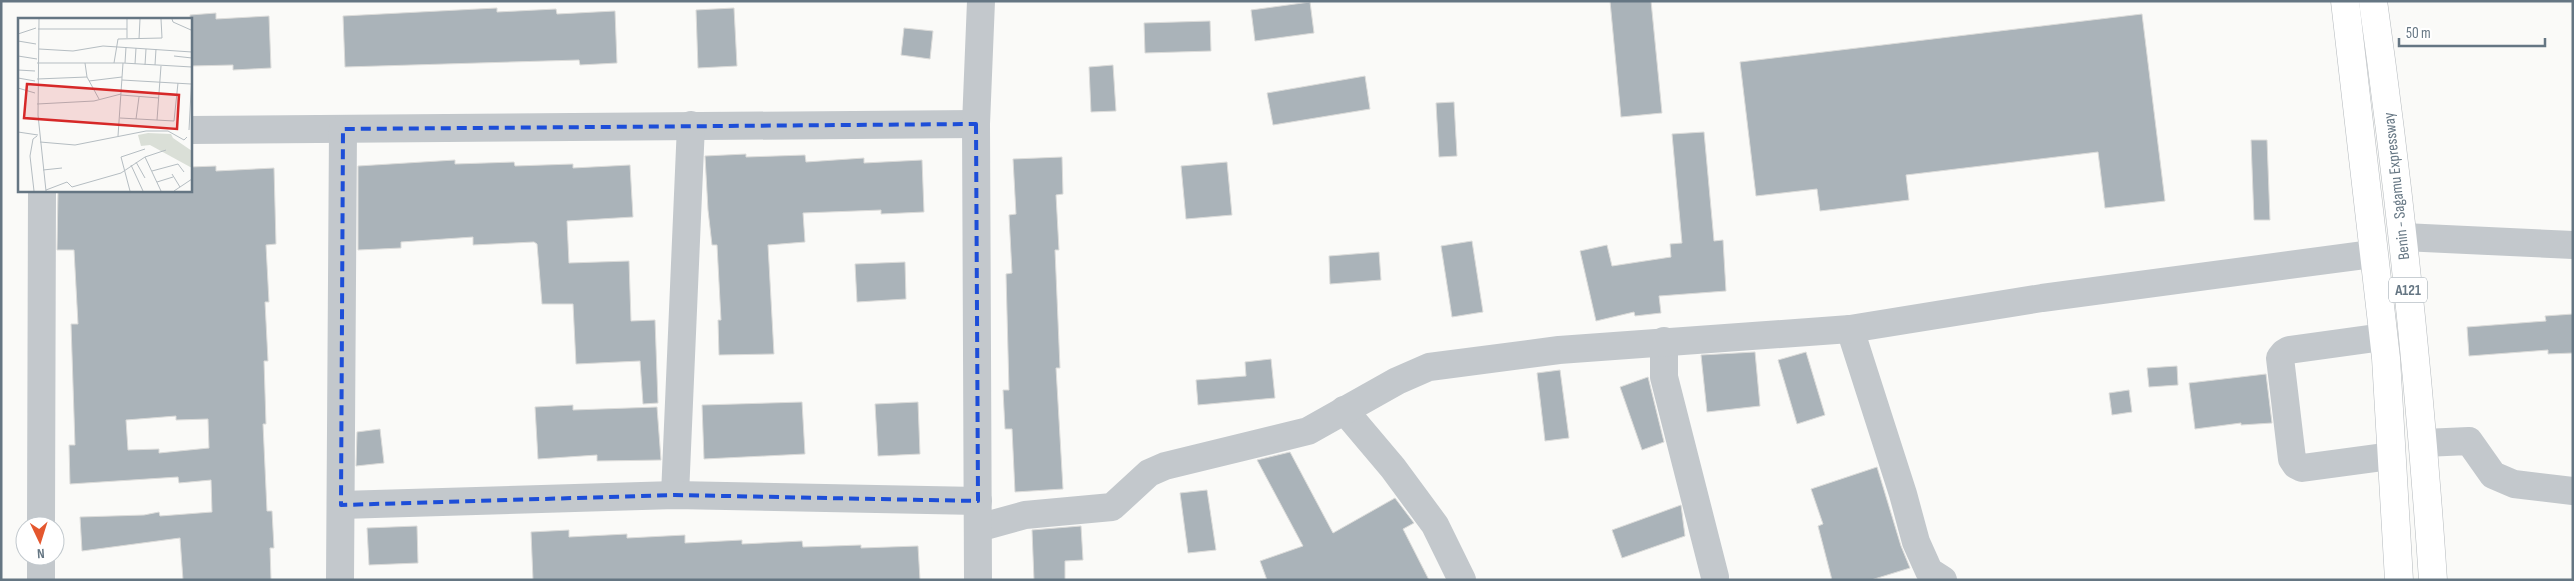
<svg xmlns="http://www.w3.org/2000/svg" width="2574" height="581" font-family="'Sofia Sans Condensed',sans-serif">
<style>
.building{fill:#aab3b9;stroke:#dcdcda;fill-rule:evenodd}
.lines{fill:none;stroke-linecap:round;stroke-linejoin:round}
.highway-casing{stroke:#b4b9bd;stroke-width:29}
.minor{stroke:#c3c8cc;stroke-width:28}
.highway{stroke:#fff;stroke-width:28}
.marked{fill:none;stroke:#1d4ed8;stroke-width:4;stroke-dasharray:10 6;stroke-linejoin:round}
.labels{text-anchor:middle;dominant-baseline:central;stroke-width:5;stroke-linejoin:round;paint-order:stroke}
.shield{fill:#fff;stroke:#939fa8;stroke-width:1}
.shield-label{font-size:15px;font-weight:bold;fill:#657683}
.street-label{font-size:16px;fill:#657683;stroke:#fff}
.inset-road{fill:none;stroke:#b5bdc2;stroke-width:1}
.view{fill:#d62828;fill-opacity:0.15;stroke:#d62828;stroke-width:2.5}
.inset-edge{fill:none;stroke:#657683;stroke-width:2.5}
</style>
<rect width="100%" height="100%" fill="#fafaf8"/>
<!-- building -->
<g class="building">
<path d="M1610 1H1651L1662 113 1621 117Z"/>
<path d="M1310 2 1314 33 1255 41 1251 10Z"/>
<path d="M497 8V12L556 9 557 14 615 11 617 63 580 65 579 60 345 67 343 16Z"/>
<path d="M734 8 737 66 698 68 696 10Z"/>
<path d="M216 13V19L269 16 271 68 233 70V65L190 66V15Z"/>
<path d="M2142 14 2165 201 2105 208 2098 152 1906 175 1909 200 1820 211 1817 189 1756 196 1740 62Z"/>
<path d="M1210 21 1211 51 1145 53 1144 23Z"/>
<path d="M904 28 933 31 930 59 901 55Z"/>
<path d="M1113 65 1116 111 1091 112 1089 67Z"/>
<path d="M1365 76 1370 109 1273 125 1267 93Z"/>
<path d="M1454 102 1457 156 1439 157 1436 103Z"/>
<path d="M1704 132 1714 241 1723 240 1726 291 1659 296 1661 313 1635 316 1634 312 1596 321 1580 251 1607 245 1612 266 1671 257 1670 244 1682 243 1672 134Z"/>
<path d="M2251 140H2267L2270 220H2254Z"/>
<path d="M746 154V157L805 155 806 162 864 158V163L922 160 924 212 881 214V210L803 213 805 242 768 245 774 354 719 355 718 320H721L717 245H712L708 210 705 156Z"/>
<path d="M1062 157 1063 194 1056 195 1059 250H1055L1060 368H1056L1063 489 1015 492 1012 429H1005L1003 390H1009L1006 274 1012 273 1009 215 1016 214 1013 159Z"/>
<path d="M455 160V164L514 162 515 166 573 164V168L630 165 633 217 567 221 569 263 629 261 631 321 655 320 658 403 643 404 640 361 576 364 573 304H542L537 244 534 242 473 245V237L401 242V248L358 250V166Z"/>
<path d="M1227 162 1232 215 1186 219 1181 166Z"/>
<path d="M216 166V171L274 168 276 244 266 245 269 302H265L268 361H264L266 424H263L267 511H272L274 548H270L271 580H183L180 538 82 551 80 517 144 515 159 512 160 516 212 512 211 480 179 483 178 477 70 484 69 445H75L71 324H78L74 250H57L58 190H190V167ZM176 416V420L208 419 209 448 159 453V449L128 450 126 420Z"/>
<path d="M1472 241 1483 312 1452 317 1441 246Z"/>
<path d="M1379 252 1381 280 1330 284 1329 256Z"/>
<path d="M905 262 906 299 857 302 855 264Z"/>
<path d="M2573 314V353L2548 354V350L2469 356 2467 327 2546 321 2545 316Z"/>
<path d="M1755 352 1760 406 1707 412 1701 355Z"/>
<path d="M1806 352 1825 415 1797 424 1778 360Z"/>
<path d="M1271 359 1275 398 1198 405 1196 380 1246 376 1245 362Z"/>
<path d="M2177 366 2178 385 2149 387 2147 368Z"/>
<path d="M1560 370 1569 438 1545 441 1537 373Z"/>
<path d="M2266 374 2272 423 2241 425V423L2195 429 2189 383Z"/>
<path d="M1648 377 1664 442 1642 450 1620 387Z"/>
<path d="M2129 390 2132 412 2112 415 2109 393Z"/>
<path d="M802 402 805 454 704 459 702 405Z"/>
<path d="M918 402 920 454 878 456 875 404Z"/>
<path d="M573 405V410L657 407 661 460 597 461V455L538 459 535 407Z"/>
<path d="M380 429 384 463 356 466 357 432Z"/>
<path d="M1290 452 1333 533 1395 498 1414 523 1403 529 1429 580H1267L1260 561 1303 546 1257 460Z"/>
<path d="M1877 467 1901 546 1910 568 1871 580H1832L1818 526 1823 524 1811 489Z"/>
<path d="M1207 490 1216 550 1188 553 1180 493Z"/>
<path d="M1681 505 1685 536 1622 558 1612 530Z"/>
<path d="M417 526 418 563 369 565 367 528Z"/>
<path d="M1081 526 1083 560 1065 561V580H1034L1032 530Z"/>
<path d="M569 530V537L627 534V538L685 535V543L742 540V544L802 541 803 547 861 545V548L918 546 920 580H533L531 532Z"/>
</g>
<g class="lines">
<defs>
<g id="highway">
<path d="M2345 1 2386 358 2399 580"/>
<path d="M2373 1C2400 194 2420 386 2433 580"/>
</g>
</defs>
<!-- highway casing -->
<use href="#highway" class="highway-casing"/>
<!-- minor -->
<g class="minor">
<path d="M190 130 976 124"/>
<path d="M2403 237 2573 245"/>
<path d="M1850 329 1903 494 1916 542 1929 571 1943 580"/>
<path d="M2383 337 2289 350 2284 353 2280 358 2292 459 2296 465 2302 468 2391 456"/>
<path d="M1664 341V377L1715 577"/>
<path d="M1344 410 1393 468 1435 525 1462 580"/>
<path d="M2424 443 2469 441 2493 475 2514 484 2573 491"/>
<path d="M675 495 691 125"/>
<path d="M341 505 675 495 978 501"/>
<path d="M41 526 42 190"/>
<path d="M978 528 1025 515 1112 507 1149 473 1165 466 1308 431 1397 381 1429 367 1559 350 1850 329 2042 298 2372 254"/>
<path d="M41 580V556"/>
<path d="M340 580 343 129"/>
<path d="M978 580 976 124 981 1"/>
</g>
<!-- highway -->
<use href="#highway" class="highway"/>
</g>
<!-- marked area -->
<path class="marked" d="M976 124 978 501 675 495 341 505 343 129Z"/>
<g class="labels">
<!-- shield labels -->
<rect class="shield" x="2389" y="277.5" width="38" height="25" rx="4"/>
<g class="shield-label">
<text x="2408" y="290">A121</text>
</g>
<!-- street labels -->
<g class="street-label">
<text transform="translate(2397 186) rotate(-96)">Benin - Sagamu Expressway</text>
</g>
</g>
<!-- overview -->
<g transform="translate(18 18)">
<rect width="174" height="174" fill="#fafaf8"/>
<path d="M130 115 153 116 155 120 174 133V150L132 127 123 128 120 117Z" fill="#dadfd7"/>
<path class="inset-road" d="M21 1 20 97 28 173M154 1 155 4 173 12M20 11H109M0 16 18 10M109 20V1M121 21 122 1M0 23 18 26M21 31 55 33 85 28 174 34M0 38 19 41M156 38 174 40M19 45H105L174 49M67 45 69 59 81 81M96 45 100 21 144 20 143 1M107 45 108 29M117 46 118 30M127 47 128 31M137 47 138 31M0 52 17 53M0 60 17 63M19 61 69 59M104 62 173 66M71 63 104 59M0 70 17 75M103 77 141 80M19 86 76 83 103 76M102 100 156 103 160 65M118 101 121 79M139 102 143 48M171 112 174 55M0 114 20 117M100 118 105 45M22 124 57 127 128 113H150L166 122 169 119M127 139 143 173M118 144 127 160M113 147 125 173M25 152 44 150M134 153 160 146 166 154M154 156 162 169M139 164 155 159M28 172 49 164 54 169 103 155 127 139 148 132M16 173 12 138 15 121 19 118M112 173 103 139 127 131M156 173 174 161"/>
<path class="view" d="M9 66 161 77 159 111 6 100Z"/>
<rect width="174" height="174" class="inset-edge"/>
</g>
<!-- border -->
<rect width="2574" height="581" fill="none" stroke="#657683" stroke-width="5"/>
<!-- north arrow -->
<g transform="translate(40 541) rotate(176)"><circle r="24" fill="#ffffff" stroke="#c1c8cd"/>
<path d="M0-4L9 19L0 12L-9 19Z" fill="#e4572e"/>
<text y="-8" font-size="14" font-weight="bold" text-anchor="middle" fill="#657683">N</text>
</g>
<!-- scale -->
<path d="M2399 38v8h146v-8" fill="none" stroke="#657683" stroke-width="2.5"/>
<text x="2406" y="38" font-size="15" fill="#657683" stroke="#ffffff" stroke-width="4" paint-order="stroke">50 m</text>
</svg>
